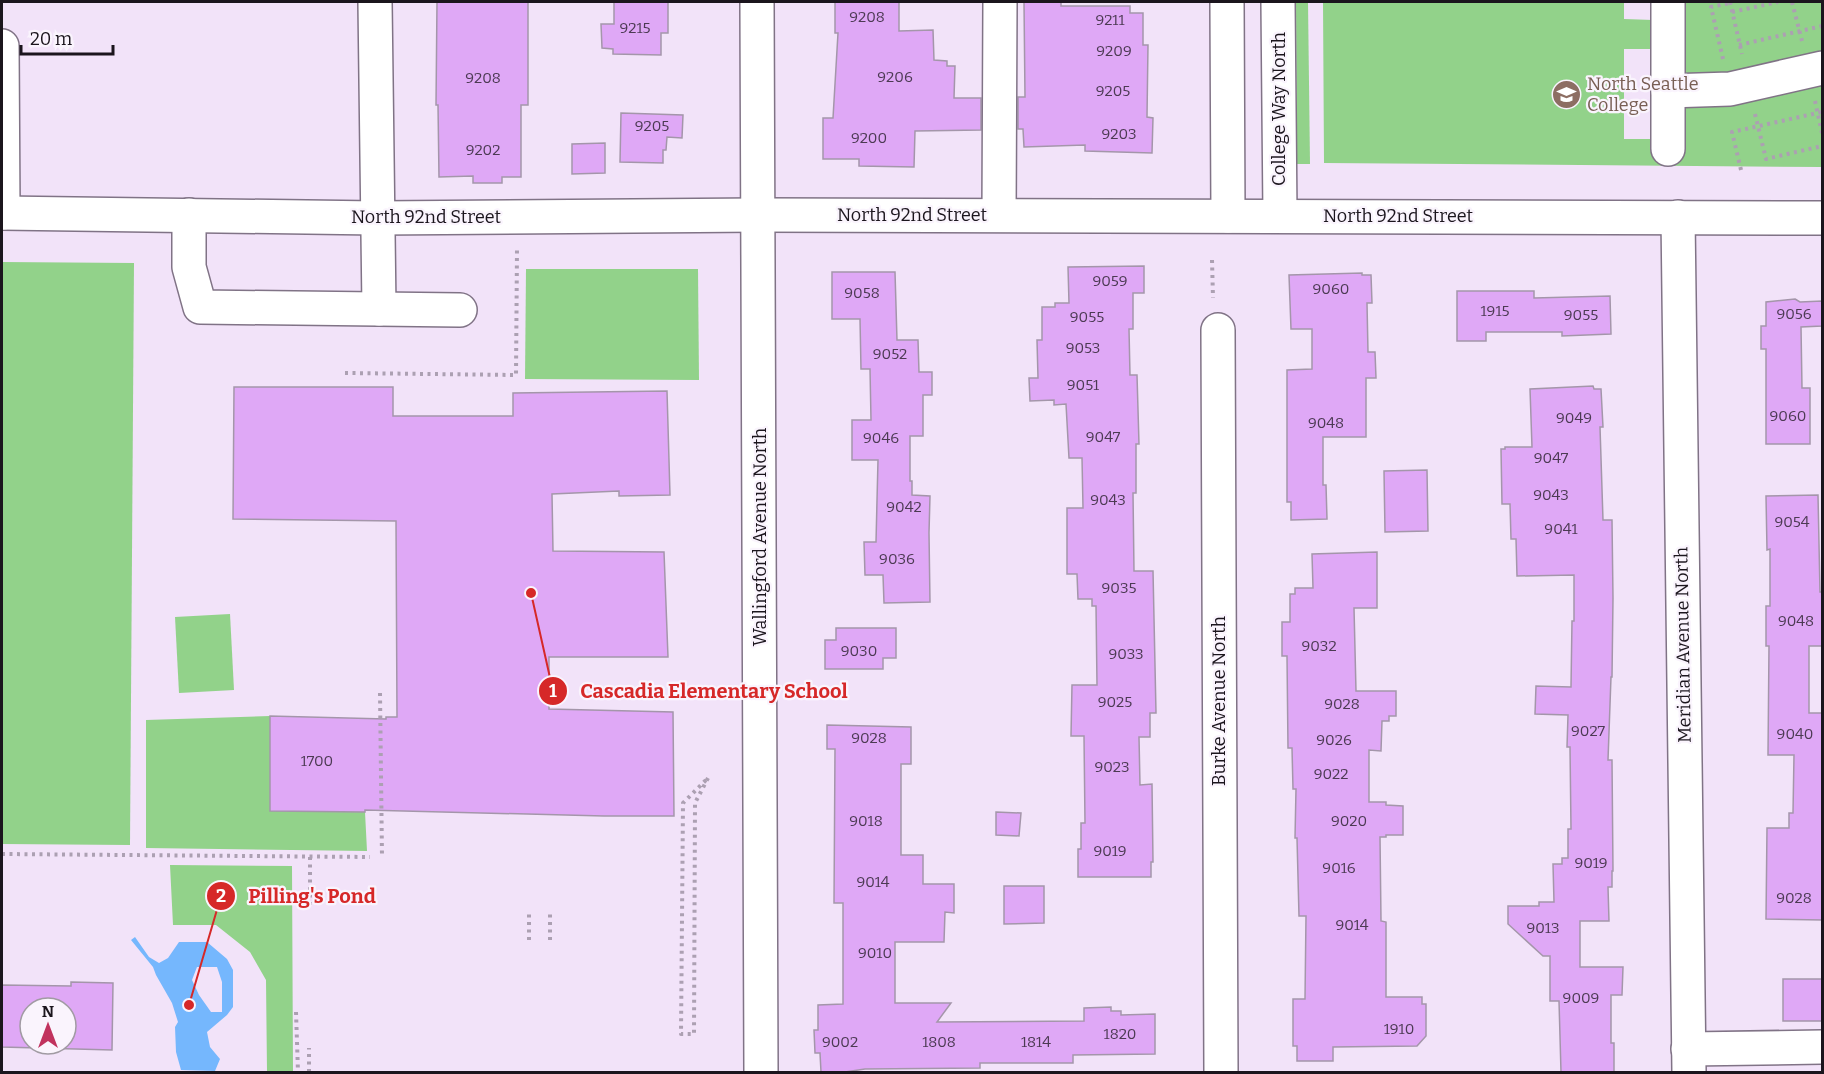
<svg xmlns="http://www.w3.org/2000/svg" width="1824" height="1074" font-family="Bitter,serif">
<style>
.green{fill:#92d28a}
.water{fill:#75b7fd;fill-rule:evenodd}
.building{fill:#dfa8f6;stroke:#a496aa;stroke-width:1.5;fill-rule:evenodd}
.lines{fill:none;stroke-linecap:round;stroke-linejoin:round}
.minor-casing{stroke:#807386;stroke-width:36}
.path{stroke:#aca0b2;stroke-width:4;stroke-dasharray:3 4.5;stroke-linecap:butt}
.minor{stroke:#fff;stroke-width:33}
.labels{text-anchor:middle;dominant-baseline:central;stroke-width:4.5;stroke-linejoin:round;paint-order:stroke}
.number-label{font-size:15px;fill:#4c3a53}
.education-label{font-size:18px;fill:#785e54;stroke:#faf4fd;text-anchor:start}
.street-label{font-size:18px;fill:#1b151d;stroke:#faf4fd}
.leader{fill:none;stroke:#d62828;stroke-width:2}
.callout-dot{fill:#d62828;stroke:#faf4fd;stroke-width:2}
.mark-label{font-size:18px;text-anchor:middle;font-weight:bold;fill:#fff}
.callout-label{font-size:20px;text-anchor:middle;font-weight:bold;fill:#d62828;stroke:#faf4fd;stroke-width:4.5;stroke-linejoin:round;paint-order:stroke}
</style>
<rect width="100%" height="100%" fill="#f2e3f9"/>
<!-- green -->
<g class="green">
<path d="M1296 2H1308L1310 164H1297Z"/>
<path d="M1323 2H1624V19L1653 20V49H1624V139H1653V157H1682V2H1822V167L1324 163Z"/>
<path d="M2 262 134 263 130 845 2 844Z"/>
<path d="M526 269H698L699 380 525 379Z"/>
<path d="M230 614 234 690 179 693 175 617Z"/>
<path d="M270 716 271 811 365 812 367 851 146 848V720Z"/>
<path d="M170 865 292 866 293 1072H267L266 980 250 952 216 925H173Z"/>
</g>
<!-- water -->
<path class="water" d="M135 937 149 957 159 963 168 958 179 942H207L227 959 233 970V1007L227 1015 207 1032 210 1047 220 1059 215 1071 181 1070 176 1052 175 1027 178 1022 172 1003 156 975 153 967 131 940ZM197 967H217L222 982V1012H211L199 995 192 980Z"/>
<!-- building -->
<g class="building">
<path d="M437 2H528V105H521V177H502V183H473V176L439 177 438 105H436Z"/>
<path d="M614 2H668V33H661V55L613 54V49L602 48 601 24H614Z"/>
<path d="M835 2H899V31L933 30 934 60 947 61V66H955L954 98H981V130L915 131 914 167 859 166V159H823V118H833L838 33H835Z"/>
<path d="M1024 2H1061V6H1130V13H1143V45H1148L1147 117 1153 118 1152 153 1085 151V145L1024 147 1023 129H1018V97H1025Z"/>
<path d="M621 113 683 115 682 138 667 137 666 150H663V163L620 162Z"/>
<path d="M605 143V173L572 174V144Z"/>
<path d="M1144 266V293H1133V329H1129L1130 375H1137L1139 444H1136V493H1133L1134 571H1153L1156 713H1150V737H1139L1140 785 1152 784 1153 862H1151V877H1078V849H1081V823H1085L1084 736H1071L1072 685H1097L1096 606H1092V599H1078L1077 574H1067V508H1083L1082 458H1069L1066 404 1054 405V400L1030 401 1029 378H1038L1037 340H1042V307H1055V303H1069L1068 267Z"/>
<path d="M832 272H895L897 340H918L919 372H932V395H923V436H910V481H912V495L930 496 929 533 930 602 884 603 883 575H865L864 542H876L878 460H852V420H871L870 369H861L860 319H832Z"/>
<path d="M1362 273V275H1371L1372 303H1367L1368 352H1375L1376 378H1366V437H1323V485H1326L1327 519 1291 520V502H1287V370L1312 369V329H1291L1289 275Z"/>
<path d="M1457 291H1534V298L1610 296 1611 334 1562 336V332H1486V341H1457Z"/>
<path d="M1795 299 1800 302 1822 301V326L1801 327 1802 388H1810V444H1766V349H1761V326H1766V302Z"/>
<path d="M1593 386 1594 389H1601L1603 427H1600L1603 520H1612L1613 598 1612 677H1611L1608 760H1612L1613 871H1612V887H1608L1609 921H1580V967H1623L1622 995H1611V1043H1614V1072H1561L1559 1001H1550V956H1543L1508 924V906H1539V902H1554L1553 864H1562V858H1568V829H1571L1570 747H1567L1568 715 1535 714 1536 686 1571 687 1572 621H1574V575L1517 576 1516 539H1511L1510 504H1502L1501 449H1505V447H1532L1530 389Z"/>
<path d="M234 387H393V416H513V393L667 391 670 495 619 496V491L552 494 553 551 664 552 668 657H549V709L673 712 674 816H604L365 810V812L270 811V716L386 719V717H397L396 521 233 519Z"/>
<path d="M1427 470 1428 531 1385 532 1384 471Z"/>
<path d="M1818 495 1820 592H1822V646H1809V713H1822V920L1766 919 1767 828H1789V813H1793L1794 755H1768L1769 646H1766V606H1770V549L1767 550 1766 496Z"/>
<path d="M1377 552V608H1354L1356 691H1396V716H1389V721H1382L1381 751 1369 750V802H1386V805L1403 806V835H1386V837H1380L1381 921 1386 922V997H1422V1004H1426V1036L1417 1046 1333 1047V1061H1297V1046H1293V999H1305L1306 916H1299L1297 838H1295L1296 789H1293L1292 748H1288L1287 656H1282V622H1290V594H1295V588H1313L1312 554Z"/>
<path d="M836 628H896V658H883V669H825V640H836Z"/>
<path d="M827 725 911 727V764H901V855H923V884H954V913L945 912 944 942H895V1003H951L937 1022 1084 1021V1008L1111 1007V1011H1121V1015L1155 1014V1054L1073 1055V1063H980V1068L865 1069 845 1072H821L820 1053H815L814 1030H818V1005L843 1004V903H834L835 749H827Z"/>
<path d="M996 812 1021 813 1019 836 996 835Z"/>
<path d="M1004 886H1044V923L1004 924Z"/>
<rect x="1783" y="979" width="39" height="42"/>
<path d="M71 982 113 983 112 1050 2 1047V985L71 986ZM30 1008H66V1044H30Z"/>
</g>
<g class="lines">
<defs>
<g id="minor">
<path d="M375 2 379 309"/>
<path d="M757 2 761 1072"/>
<path d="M1227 2 1228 216"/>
<path d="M1278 2 1280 216"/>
<path d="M1668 2V149"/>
<path d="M2 46 3 213"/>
<path d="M1668 91 1730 89 1822 68"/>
<path d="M2 213 377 218 759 215 1822 218"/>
<path d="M189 215V267L200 307 460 310"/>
<path d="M999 215 1000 2"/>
<path d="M1678 217 1689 1072"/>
<path d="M1218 330 1221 1072"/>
<path d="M1688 1049 1822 1047"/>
</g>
</defs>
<!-- minor casing -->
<use href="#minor" class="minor-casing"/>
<!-- path -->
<g class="path">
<path d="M1730 2 1742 54"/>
<path d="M1792 2 1802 41"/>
<path d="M1732 12 1778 2"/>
<path d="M1739 45 1822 26"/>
<path d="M1723 59 1711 7 1730 3"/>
<path d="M1815 101 1822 133"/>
<path d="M1755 114 1766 159 1822 146"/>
<path d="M1741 170 1732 132 1822 112"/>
<path d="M1212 260 1213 298"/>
<path d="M345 373 516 375 517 249"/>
<path d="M380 693 382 857"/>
<path d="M708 778 695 803 694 1034H681L683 803Z"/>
<path d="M2 854 370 857"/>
<path d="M310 857V906"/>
<path d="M529 940V910"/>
<path d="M550 940V910"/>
<path d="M296 1012 298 1072"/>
<path d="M309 1072V1048"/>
</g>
<!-- minor -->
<use href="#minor" class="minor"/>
</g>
<!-- icons -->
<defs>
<symbol id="university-disc" viewBox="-11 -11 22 22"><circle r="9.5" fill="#8d6e63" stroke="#faf4fd"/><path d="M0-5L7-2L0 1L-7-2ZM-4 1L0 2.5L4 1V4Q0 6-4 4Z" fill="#fff"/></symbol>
</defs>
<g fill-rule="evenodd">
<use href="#university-disc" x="1550" y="78" width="33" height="33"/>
</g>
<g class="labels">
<!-- number labels -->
<g class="number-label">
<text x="867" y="17">9208</text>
<text x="1110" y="20">9211</text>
<text x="635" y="28">9215</text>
<text x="1114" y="51">9209</text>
<text x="895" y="77">9206</text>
<text x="483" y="78">9208</text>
<text x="1113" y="91">9205</text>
<text x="652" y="126">9205</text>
<text x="1119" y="134">9203</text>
<text x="869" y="138">9200</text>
<text x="483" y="150">9202</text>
<text x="1110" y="281">9059</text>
<text x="1331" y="289">9060</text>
<text x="862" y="293">9058</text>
<text x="1495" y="311">1915</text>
<text x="1794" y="314">9056</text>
<text x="1581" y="315">9055</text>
<text x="1087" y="317">9055</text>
<text x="1083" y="348">9053</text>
<text x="890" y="354">9052</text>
<text x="1083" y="385">9051</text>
<text x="1788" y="416">9060</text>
<text x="1574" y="418">9049</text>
<text x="1326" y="423">9048</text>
<text x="1103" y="437">9047</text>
<text x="881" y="438">9046</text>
<text x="1551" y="458">9047</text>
<text x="1551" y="495">9043</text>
<text x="1108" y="500">9043</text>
<text x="904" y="507">9042</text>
<text x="1792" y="522">9054</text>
<text x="1561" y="529">9041</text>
<text x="897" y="559">9036</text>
<text x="1119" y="588">9035</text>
<text x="1796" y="621">9048</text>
<text x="1319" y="646">9032</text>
<text x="859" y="651">9030</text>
<text x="1126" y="654">9033</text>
<text x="1115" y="702">9025</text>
<text x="1342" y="704">9028</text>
<text x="1588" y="731">9027</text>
<text x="1795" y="734">9040</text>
<text x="869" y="738">9028</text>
<text x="1334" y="740">9026</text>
<text x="317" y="761">1700</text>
<text x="1112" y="767">9023</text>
<text x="1331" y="774">9022</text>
<text x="866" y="821">9018</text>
<text x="1349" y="821">9020</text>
<text x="1110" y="851">9019</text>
<text x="1591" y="863">9019</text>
<text x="1339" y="868">9016</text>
<text x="873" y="882">9014</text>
<text x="1794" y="898">9028</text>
<text x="1352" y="925">9014</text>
<text x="1543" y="928">9013</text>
<text x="875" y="953">9010</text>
<text x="1581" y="998">9009</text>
<text x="1399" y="1029">1910</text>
<text x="1120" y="1034">1820</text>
<text x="840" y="1042">9002</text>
<text x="939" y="1042">1808</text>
<text x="1036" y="1042">1814</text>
</g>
<!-- education labels -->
<g class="education-label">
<text x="1587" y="84">North Seattle<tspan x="1587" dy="21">College</tspan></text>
</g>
<!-- street labels -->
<g class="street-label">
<text transform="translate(1279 109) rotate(-90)">College Way North</text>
<text x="912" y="215">North 92nd Street</text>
<text x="1398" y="216">North 92nd Street</text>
<text x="426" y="217">North 92nd Street</text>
<text transform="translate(760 537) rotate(-90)">Wallingford Avenue North</text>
<text transform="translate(1683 645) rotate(-91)">Meridian Avenue North</text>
<text transform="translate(1219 701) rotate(-90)">Burke Avenue North</text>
</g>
</g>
<!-- callouts -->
<path class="leader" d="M531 593L553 691M189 1005L221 896"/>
<g class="callout-dot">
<circle cx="531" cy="593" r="6"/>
<circle cx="189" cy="1005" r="6"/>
<circle cx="553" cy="691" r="15"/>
<circle cx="221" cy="896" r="15"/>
</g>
<g class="mark-label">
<text x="553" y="697">1</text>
<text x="221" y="902">2</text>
</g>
<g class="callout-label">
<text x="714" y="698">Cascadia Elementary School</text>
<text x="312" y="903">Pilling's Pond</text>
</g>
<!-- border -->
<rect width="1824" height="1074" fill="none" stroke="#1b151d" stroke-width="6"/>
<!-- north arrow -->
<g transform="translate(48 1026)"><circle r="28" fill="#faf4fd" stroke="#a19ba3" stroke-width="1.5"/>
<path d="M0-4.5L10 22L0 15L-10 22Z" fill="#c1325e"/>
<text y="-9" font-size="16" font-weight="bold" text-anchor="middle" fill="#1b151d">N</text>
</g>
<!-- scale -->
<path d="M21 45v9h92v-9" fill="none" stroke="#1b151d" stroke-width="3"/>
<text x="30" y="45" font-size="18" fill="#1b151d" stroke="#faf4fd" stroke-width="4.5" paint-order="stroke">20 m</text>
</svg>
